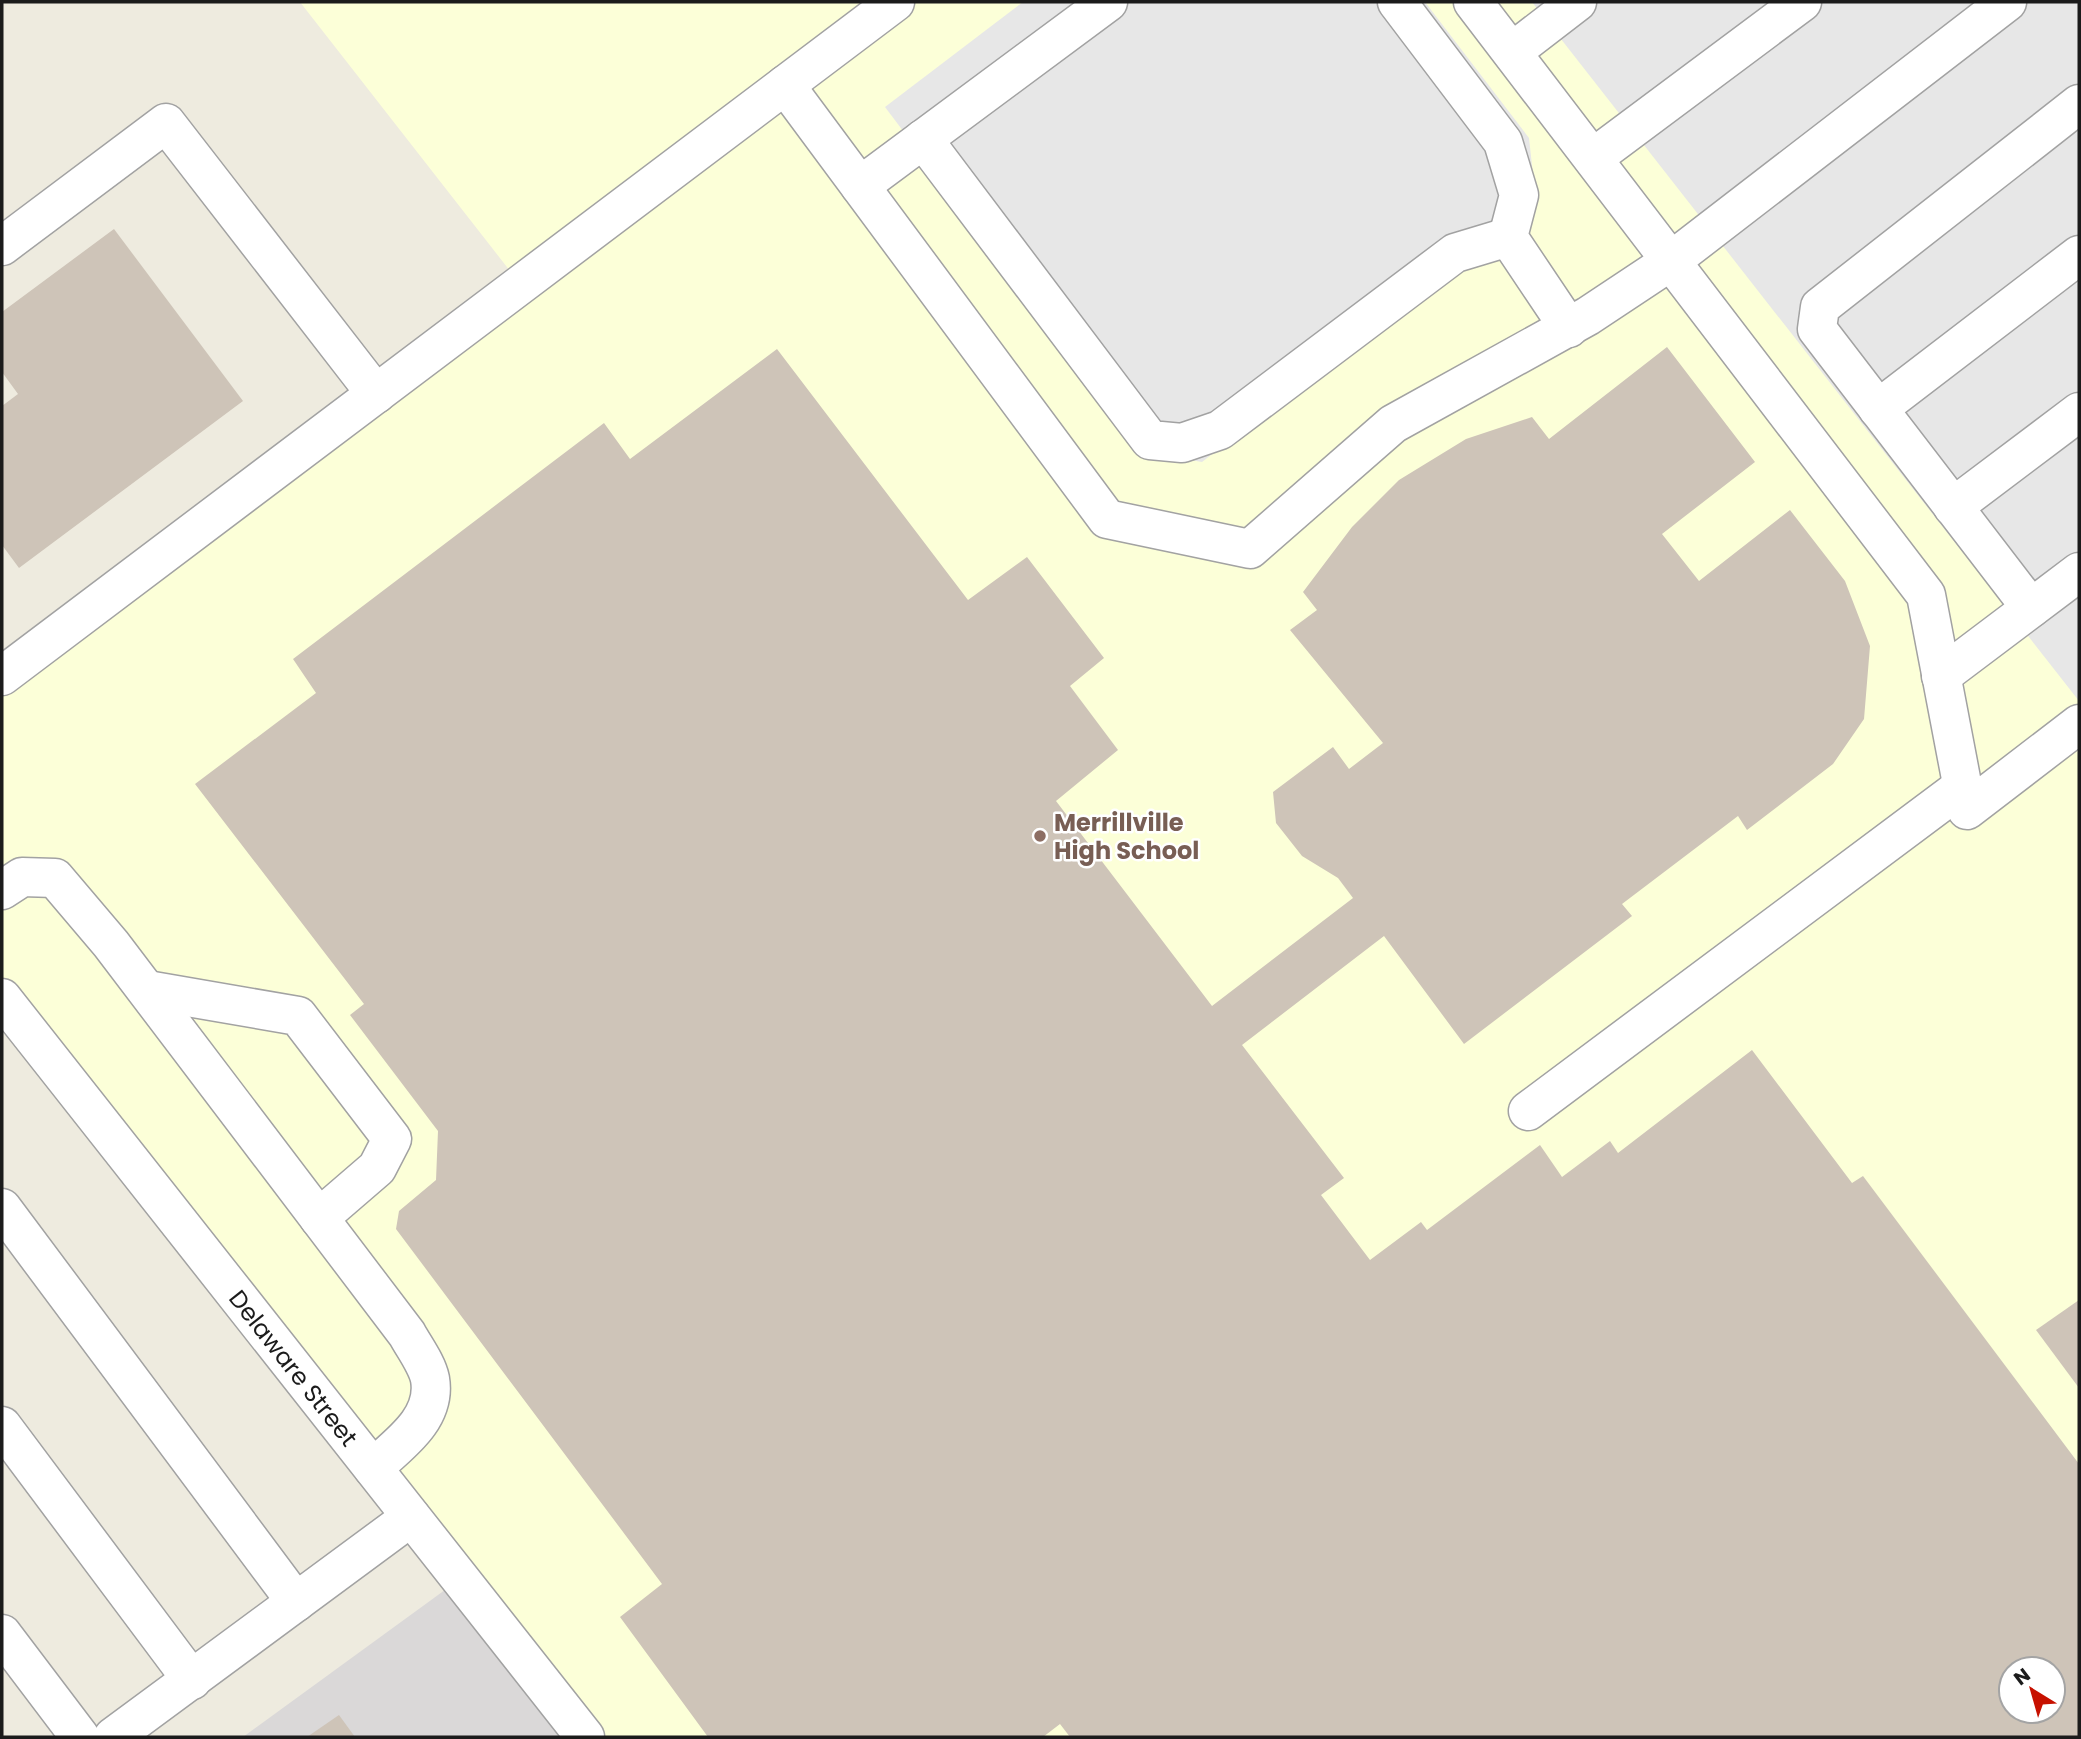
<svg xmlns="http://www.w3.org/2000/svg" width="2081" height="1739" font-family="Poppins,sans-serif">
<style>
.residential{fill:#dad8d8}
.education{fill:#fcffd8;fill-rule:evenodd}
.parking{fill:#e7e7e7}
.building{fill:#cec4b8;fill-rule:evenodd}
.lines{fill:none;stroke-linecap:round;stroke-linejoin:round}
.minor-casing{stroke:#a2a2a2;stroke-width:41}
.minor{stroke:#fff;stroke-width:38}
.education-dot{fill:#8d6e63;stroke:#fff;stroke-width:2.5}
.labels{text-anchor:middle;dominant-baseline:central;stroke-width:5;stroke-linejoin:round;paint-order:stroke}
.education-label{font-size:24px;font-weight:bold;fill:#785e54;stroke:#fff;text-anchor:start}
.street-label{font-size:24px;fill:#1b1b1b;stroke:#fff}
</style>
<rect width="100%" height="100%" fill="#eeebdf"/>
<!-- residential -->
<path class="residential" d="M460 1579 585 1737H243Z"/>
<!-- education -->
<path class="education" d="M300 2H2079V1737H585L2 998V674L521 285ZM2011 1669H2053V1711H2011Z"/>
<!-- parking -->
<g class="parking">
<path d="M1023 2H1425L1529 138 1536 202 1202 462 1145 452 885 107Z"/>
<path d="M1532 2H2079V701Z"/>
</g>
<!-- building -->
<g class="building">
<path d="M114 229 243 401 19 568 2 545V406L18 394 2 372V312Z"/>
<path d="M1667 347 1755 462 1662 534 1699 581 1790 510 1845 581 1870 646 1864 719 1833 764 1747 830 1738 816 1622 904 1632 916 1464 1044 1384 936 1242 1045 1344 1178 1321 1195 1370 1260 1421 1222 1427 1230 1540 1145 1562 1177 1610 1141 1618 1153 1752 1050 1852 1183 1863 1176 2079 1464V1737H1070L1060 1724 1043 1737H708L620 1617 662 1584 396 1229 399 1211 436 1180 438 1131 350 1015 364 1004 195 784 316 693 293 659 604 423 630 459 777 349 968 600 1027 557 1104 658 1070 686 1118 750 1056 801 1212 1006 1353 898 1338 878 1302 856 1276 823 1273 792 1333 747 1349 769 1383 743 1290 630 1317 610 1303 592 1352 527 1399 480 1466 439 1532 417 1549 439ZM2011 1669H2053V1711H2011Z"/>
<path d="M2079 1300V1388L2036 1330Z"/>
<path d="M339 1715 355 1737H307Z"/>
</g>
<g class="lines">
<defs>
<g id="minor">
<path d="M1397 2 1503 142 1519 195 1508 237 1569 328"/>
<path d="M1473 2 1926 595 1967 810 2079 724"/>
<path d="M1512 52 1577 2"/>
<path d="M785 85 1107 519 1250 549 1393 424 1588 316 1671 261 2007 2"/>
<path d="M923 139 1150 440 1182 443 1220 430 1455 253 1508 237"/>
<path d="M1593 158 1802 2"/>
<path d="M860 186 1108 2"/>
<path d="M2 246 166 123 376 394"/>
<path d="M1878 409 2079 255"/>
<path d="M1953 507 2079 412"/>
<path d="M2031 608 1817 329 1820 307 2079 104"/>
<path d="M2 676 895 2"/>
<path d="M1941 676 2079 572"/>
<path d="M2 890 22 877 55 878 111 944 407 1334C414 1347 427 1364 430 1379 437 1419 398 1445 373 1468"/>
<path d="M147 990 298 1016 392 1139 377 1168 319 1218"/>
<path id="s1" d="M2 998 585 1737"/>
<path d="M1528 1111 1963 786"/>
<path d="M2 1208 296 1602"/>
<path d="M2 1426 192 1680"/>
<path d="M2 1634 80 1737"/>
<path d="M113 1737 411 1517"/>
</g>
</defs>
<!-- minor casing -->
<use href="#minor" class="minor-casing"/>
<!-- minor -->
<use href="#minor" class="minor"/>
</g>
<!-- markers -->
<circle class="education-dot" cx="1040" cy="836" r="7"/>
<g class="labels">
<!-- education labels -->
<g class="education-label">
<text x="1054" y="822">Merrillville<tspan x="1054" dy="28">High School</tspan></text>
</g>
<!-- street labels -->
<g class="street-label">
<text stroke="none"><textPath href="#s1" startOffset="471">Delaware Street</textPath></text>
</g>
</g>
<!-- border -->
<rect width="2081" height="1739" fill="none" stroke="#1b1b1b" stroke-width="7"/>
<!-- north arrow -->
<g transform="translate(2032 1690) rotate(323)"><circle r="33" fill="#ffffff" stroke="#a4a4a4" stroke-width="2"/>
<path d="M0-5L12 26L0 18L-12 26Z" fill="#c71100"/>
<text y="-10" font-size="19" font-weight="bold" text-anchor="middle" fill="#1b1b1b">N</text>
</g>
</svg>
